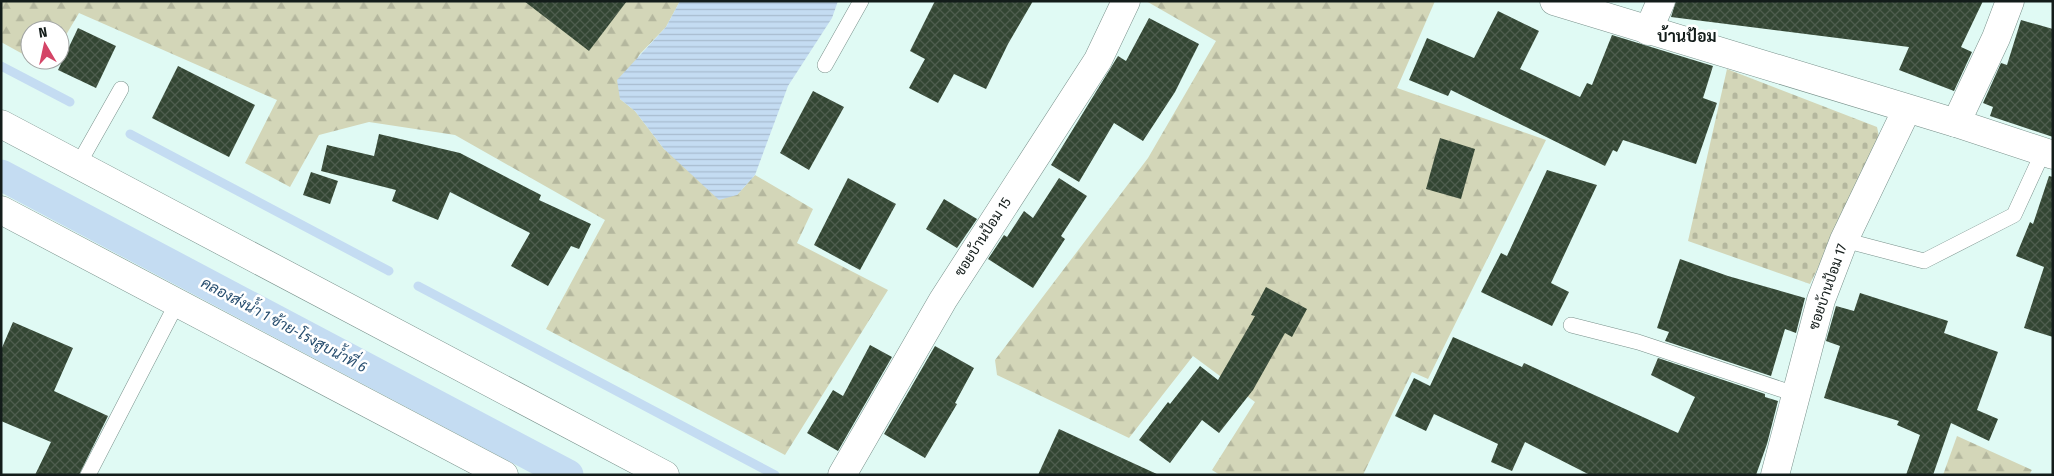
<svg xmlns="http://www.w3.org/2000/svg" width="2054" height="476" font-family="'Fira Sans Condensed',Sarabun,sans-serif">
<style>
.forest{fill:url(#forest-firs)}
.cemetery{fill:url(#cemetery-stones)}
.water{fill:url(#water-rules)}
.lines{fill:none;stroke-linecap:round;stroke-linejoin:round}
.stream{stroke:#c4dcf2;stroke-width:9}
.canal{stroke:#c4dcf2;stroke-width:31}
.building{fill:url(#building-cross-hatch)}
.service-casing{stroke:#79918b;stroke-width:16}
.minor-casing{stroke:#79918b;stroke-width:29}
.secondary-casing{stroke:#79918b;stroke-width:29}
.service{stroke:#fff;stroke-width:15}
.minor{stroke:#fff;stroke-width:28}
.secondary{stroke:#fff;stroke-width:28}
.labels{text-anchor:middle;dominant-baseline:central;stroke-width:5;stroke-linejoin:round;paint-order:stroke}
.street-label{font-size:14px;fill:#131c1a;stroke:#fff}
.water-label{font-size:15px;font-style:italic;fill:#284e6f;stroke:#fff}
.quarter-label{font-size:16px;font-weight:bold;fill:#131c1a;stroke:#fff}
</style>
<defs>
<pattern id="forest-firs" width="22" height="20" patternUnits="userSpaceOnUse" patternTransform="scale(1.25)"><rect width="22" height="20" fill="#d3d6b8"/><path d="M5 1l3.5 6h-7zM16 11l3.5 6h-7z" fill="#b4b79e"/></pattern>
<pattern id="cemetery-stones" width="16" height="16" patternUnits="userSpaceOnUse" patternTransform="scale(1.25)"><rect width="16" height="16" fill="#d3d6b8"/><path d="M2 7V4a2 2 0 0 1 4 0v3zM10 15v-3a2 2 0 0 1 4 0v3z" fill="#b4b79e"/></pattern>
<pattern id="water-rules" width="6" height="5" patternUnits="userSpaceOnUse" patternTransform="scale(1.25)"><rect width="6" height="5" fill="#c4dcf2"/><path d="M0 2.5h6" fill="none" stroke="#a8bccf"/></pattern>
<pattern id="building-cross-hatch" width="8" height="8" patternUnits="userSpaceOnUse" patternTransform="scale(1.25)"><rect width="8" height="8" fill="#334633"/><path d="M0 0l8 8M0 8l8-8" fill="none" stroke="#4e5d4e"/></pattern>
</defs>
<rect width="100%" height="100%" fill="#e0faf4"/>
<!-- forest -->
<g class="forest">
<path d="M1 1H680L666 27 639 55 620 99 635 111 664 149 737 195 755 175 813 209 797 243 888 290 785 455 546 329 605 220 455 135 369 122 319 135 290 187 245 163 277 100 79 13 60 45V30H30V58L1 42Z"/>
<path d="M1146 1H1435L1397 88 1546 140 1428 379 1412 372 1363 475H1220L1212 470 1255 402 1193 356 1129 438 997 375 995 360 1148 158 1216 41Z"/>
<path d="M1957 436 2032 470 2029 475H1943Z"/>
</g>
<!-- cemetery -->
<path class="cemetery" d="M1727 69 1877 127 1880 141 1810 284 1688 241Z"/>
<!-- water -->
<path class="water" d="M680 1H838L832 18 788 86 755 175 737 195 719 200 664 149 635 111 620 99 617 80 666 27Z"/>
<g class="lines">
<!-- stream -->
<g class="stream">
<path d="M1 66 70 102"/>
<path d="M130 134 389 271"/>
<path d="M418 286 775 475"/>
</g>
<!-- canal -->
<path class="canal" d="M1 175 568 475"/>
</g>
<!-- building -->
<g class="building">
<path d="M524 1H627L589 51Z"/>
<path d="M935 1H1033L1008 44 986 89 954 74 938 103 909 88 925 59 910 51Z"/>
<path d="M1676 1H1983L1961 47 1972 52 1954 91 1899 70 1909 47 1671 17Z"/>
<path d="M1498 11 1539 31 1520 69 1580 97 1587 83 1592 85 1612 35 1713 66 1703 98 1717 103 1696 164 1623 140 1617 152 1613 150 1605 166 1451 90 1448 96 1409 80 1427 38 1474 58Z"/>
<path d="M1149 18 1199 44 1175 92 1143 141 1114 123 1079 182 1051 165 1118 56 1126 61Z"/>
<path d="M2021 20 2053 29V137L1990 116 1993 107 1983 103 2001 63 2007 65Z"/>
<path d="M78 28 116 46 96 88 58 70Z"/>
<path d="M178 66 255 105 229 157 152 118Z"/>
<path d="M813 91 844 107 809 170 780 153Z"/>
<path d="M379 134 460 153 541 195 539 200 591 224 579 249 571 246 548 286 511 266 530 233 450 192 438 220 392 201 396 190 321 171 327 145 374 156Z"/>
<path d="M1440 138 1475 149 1461 199 1426 189Z"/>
<path d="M1547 170 1597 185 1551 283 1569 292 1552 326 1481 292 1501 253 1507 256Z"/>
<path d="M311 172 338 181 330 204 303 195Z"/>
<path d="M2049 176 2053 177V337L2024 328 2044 267 2016 256 2030 222 2033 224Z"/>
<path d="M848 178 896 204 860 270 814 245Z"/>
<path d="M1059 178 1087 196 1061 236 1065 239 1033 288 988 259 1004 235 1007 237 1024 211 1033 218Z"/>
<path d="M944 199 977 219 957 248 926 229Z"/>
<path d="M1680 259 1728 276 1805 298 1796 333 1785 329 1771 376 1665 341 1669 332 1657 328Z"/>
<path d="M1266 287 1307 309 1292 337 1285 333 1253 390 1219 433 1202 420 1170 463 1139 440 1168 402 1170 404 1200 366 1218 380 1255 316 1251 315Z"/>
<path d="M1860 293 1948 321 1944 333 1998 352 1977 410 1998 419 1989 441 1951 423 1933 475H1906L1920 435 1897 425 1899 421 1824 398 1840 346 1826 341 1836 306 1854 311Z"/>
<path d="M13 322 73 348 54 391 108 416 79 475H35L51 442 1 421V350Z"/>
<path d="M1453 337 1522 367 1524 363 1678 433 1695 397 1651 375 1658 358 1765 394V397L1778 401 1767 444 1756 475H1590L1525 442 1512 471 1491 462 1498 444 1434 414 1426 431 1395 416 1414 378 1430 386Z"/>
<path d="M870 345 892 357 838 451 807 433 833 390 843 396Z"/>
<path d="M935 346 974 368 955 403 957 404 925 458 884 434Z"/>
<path d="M1059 429 1159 475H1038Z"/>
</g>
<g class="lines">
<defs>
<g id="service">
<path d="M825 65 861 1"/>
<path d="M78 165 121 89"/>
<path d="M1844 240 1924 261 2014 215 2043 152"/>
<path d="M1571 325 1638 342 1795 394"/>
<path d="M88 475 177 303"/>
</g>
<g id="minor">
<path d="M1554 1 1956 123 2053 155"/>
<path d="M1648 31 1661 1"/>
<path d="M1956 123 1996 38 2010 1"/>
<path d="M1 210 504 475"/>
<path d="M842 475 943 300 1098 60 1126 1"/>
<path d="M1775 475 1821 300 1844 240 1907 109"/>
</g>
<path id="secondary" d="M1 124 665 475"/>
</defs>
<!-- service casing -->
<use href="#service" class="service-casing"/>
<!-- minor casing -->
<use href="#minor" class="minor-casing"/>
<!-- secondary casing -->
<use href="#secondary" class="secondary-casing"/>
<!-- service -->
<use href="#service" class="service"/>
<!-- minor -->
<use href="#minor" class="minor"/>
<!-- secondary -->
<use href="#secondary" class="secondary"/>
</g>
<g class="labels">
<!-- street labels -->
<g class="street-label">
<text transform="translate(983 237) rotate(-57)">ซอยบ้านป้อม 15</text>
<text transform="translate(1828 287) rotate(-71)">ซอยบ้านป้อม 17</text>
</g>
<!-- water labels -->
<g class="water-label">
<text transform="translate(284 325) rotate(28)">คลองส่งน้ำ 1 ซ้าย-โรงสูบน้ำที่ 6</text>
</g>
<!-- quarter labels -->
<g class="quarter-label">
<text x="1687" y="36">บ้านป้อม</text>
</g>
</g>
<!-- border -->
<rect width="2054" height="476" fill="none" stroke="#131c1a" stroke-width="5"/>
<!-- north arrow -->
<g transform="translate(45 45) rotate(351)"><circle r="24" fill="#ffffff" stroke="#a1a4a3"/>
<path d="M0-4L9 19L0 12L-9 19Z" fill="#d44567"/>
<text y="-8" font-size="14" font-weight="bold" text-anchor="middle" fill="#131c1a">N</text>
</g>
</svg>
